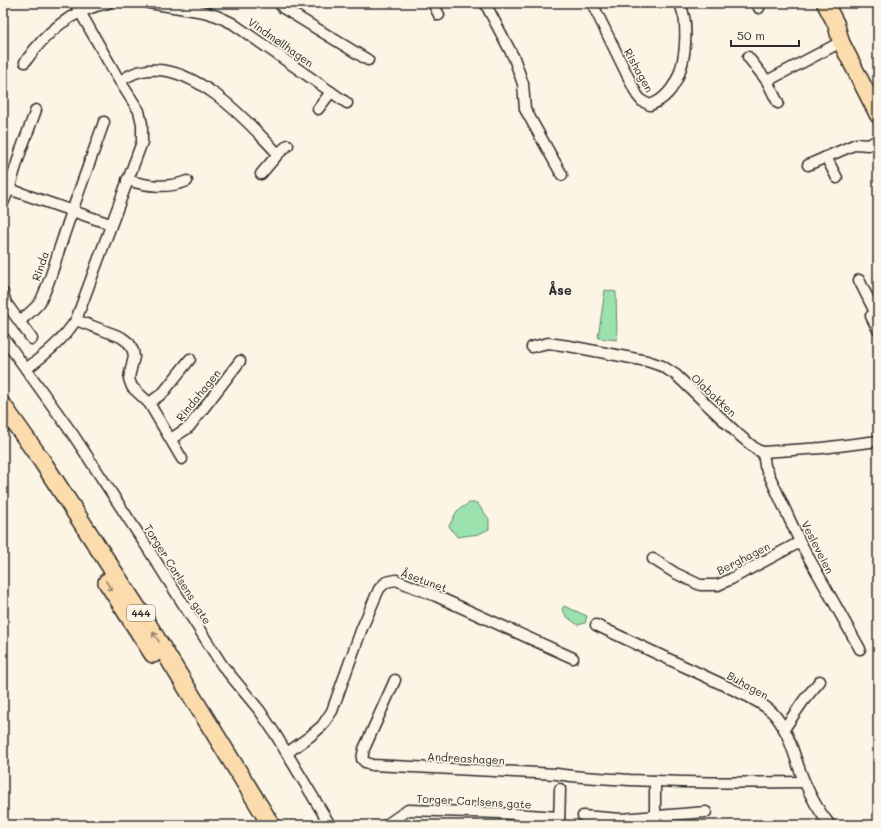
<svg xmlns="http://www.w3.org/2000/svg" width="881" height="828" font-family="Mali,sans-serif">
<style>
.green{fill:#9ce2ae;stroke:#64866c}
.lines{fill:none;stroke-linecap:round;stroke-linejoin:round}
.minor-casing{stroke:#2b2b2b;stroke-width:13}
.primary-casing{stroke:#2b2b2b;stroke-width:19}
.trunk-casing{stroke:#2b2b2b;stroke-width:20}
.minor{stroke:#fcf5e5;stroke-width:10}
.primary{stroke:#fcdcac;stroke-width:16}
.trunk{stroke:#fcdcac;stroke-width:17}
.oneway{stroke:#94846c}
.labels{text-anchor:middle;dominant-baseline:central;stroke-width:3.5;stroke-linejoin:round;paint-order:stroke}
.shield{fill:#fcf5e5;stroke:#6a6863;stroke-width:1}
.shield-label{font-size:10px;font-weight:bold;fill:#2b2b2b}
.street-label{font-size:11px;fill:#2b2b2b;stroke:#fcf5e5}
.quarter-label{font-size:13px;font-weight:bold;fill:#2b2b2b;stroke:#fcf5e5}
</style>
<rect width="100%" height="100%" fill="#fcf5e5"/>
<filter id="ink" filterUnits="userSpaceOnUse"><feTurbulence type="fractalNoise" baseFrequency=".025" numOctaves="2"/><feDisplacementMap in="SourceGraphic" scale="8" xChannelSelector="R" yChannelSelector="G"/><feConvolveMatrix kernelMatrix="1 2 1 2 8 2 1 2 1" color-interpolation-filters="sRGB"/></filter>
<g filter="url(#ink)">
<!-- green -->
<g class="green">
<path d="M605 290 616 292 617 340 598 338Z"/>
<path d="M469 503H477L489 519V529L479 534 457 537 449 526 457 511Z"/>
<path d="M564 606 587 616 585 623 578 625 567 617 562 609Z"/>
</g>
<g class="lines">
<defs>
<g id="minor">
<path d="M149 3 204 12 217 16 232 23 347 103"/>
<path d="M279 3 283 8 368 60"/>
<path d="M433 3 439 15"/>
<path d="M485 3 514 58 523 84 525 109 562 175"/>
<path d="M592 3 637 95 642 101 650 105C681 94 687 54 685 24 685 17 682 10 680 3"/>
<path d="M757 3 759 8"/>
<path d="M748 57 767 81 778 103"/>
<path d="M25 62C46 32 71 10 108 3"/>
<path d="M120 81C127 77 134 72 142 71 192 60 247 120 278 154L261 174"/>
<path d="M767 81 841 42"/>
<path d="M318 109 331 92"/>
<path d="M278 154 288 145"/>
<path d="M826 157 837 178"/>
<path d="M808 165 856 144 868 145 878 140"/>
<path d="M127 180C147 186 167 189 187 181"/>
<path d="M9 189 21 150 36 110"/>
<path d="M3 203 9 189 110 224"/>
<path d="M859 280 875 312 871 316 878 330"/>
<path d="M3 293 6 303 32 339"/>
<path d="M76 320 121 337 129 343 133 351 134 357 130 373 129 379 132 387 149 403 182 459"/>
<path d="M20 321C27 315 35 309 40 302 50 283 55 261 62 241 75 201 90 162 104 122"/>
<path d="M3 337 74 436 145 544 222 665 260 711 274 732 330 825"/>
<path d="M532 347 548 343 569 346 647 361 662 366 676 375 739 435 757 450 763 452 822 448 878 441"/>
<path d="M26 369C46 354 62 341 76 320L142 142V124L139 111 116 75 75 3"/>
<path d="M149 403 163 393 190 359"/>
<path d="M171 439 189 427 240 361"/>
<path d="M763 452 765 466 800 542 860 649"/>
<path d="M653 559 675 573 700 585H718L731 579 800 542"/>
<path d="M596 625 747 696C756 701 766 706 773 713 791 733 794 759 805 783 811 797 820 813 830 825"/>
<path d="M395 680 364 749 362 759 365 762 372 765 557 774C581 778 605 778 630 780 688 783 746 783 804 782"/>
<path d="M784 729 804 700 820 681"/>
<path d="M287 753 309 737 322 726 332 711 362 628 379 589 386 582 396 580 436 596 573 658"/>
<path d="M655 781V815"/>
<path d="M583 816 621 819 706 812"/>
<path d="M386 825 408 810 500 813 559 817"/>
<path d="M559 825 560 789"/>
</g>
<path id="primary" d="M825 3 836 24 841 42 878 115"/>
<g id="trunk">
<path d="M3 406 42 461 145 620 271 825"/>
<path d="M107 582 153 654"/>
</g>
</defs>
<!-- minor casing -->
<use href="#minor" class="minor-casing"/>
<!-- primary casing -->
<use href="#primary" class="primary-casing"/>
<!-- trunk casing -->
<use href="#trunk" class="trunk-casing"/>
<!-- minor -->
<use href="#minor" class="minor"/>
<!-- primary -->
<use href="#primary" class="primary"/>
<!-- trunk -->
<use href="#trunk" class="trunk"/>
</g>
<!-- one-way arrows -->
<defs><path id="oneway-shaft" d="M-6 0H5M1.5-3L5.5 0L1.5 3" fill="none" stroke-width="1.6" stroke-linecap="round" stroke-linejoin="round"/></defs>
<g class="oneway">
<use href="#oneway-shaft" transform="translate(109 586) rotate(57)"/>
<use href="#oneway-shaft" transform="translate(156 637) rotate(-122)"/>
</g>
</g>
<g class="labels">
<!-- shield labels -->
<rect class="shield" x="127" y="605" width="28" height="16" rx="3"/>
<g class="shield-label">
<text x="141" y="613">444</text>
</g>
<!-- street labels -->
<g class="street-label">
<text transform="translate(281 42) rotate(35)">Vindmøllhagen</text>
<text transform="translate(639 70) rotate(61)">Rishagen</text>
<text transform="translate(40 266) rotate(-71)">Rinda</text>
<text transform="translate(198 395) rotate(-51)">Rindahagen</text>
<text transform="translate(714 395) rotate(43)">Olabakken</text>
<text transform="translate(818 547) rotate(63)">Vesleveien</text>
<text transform="translate(743 558) rotate(-27)">Berghagen</text>
<text transform="translate(178 574) rotate(58)">Torger Carlsens gate</text>
<text transform="translate(424 580) rotate(20)">Åsetunet</text>
<text transform="translate(748 685) rotate(29)">Buhagen</text>
<text transform="translate(466 758) rotate(3)">Andreashagen</text>
<text transform="translate(474 801) rotate(3)">Torger Carlsens gate</text>
</g>
<!-- quarter labels -->
<g class="quarter-label">
<text x="560" y="289">Åse</text>
</g>
</g>
<!-- margin -->
<rect width="881" height="828" fill="none" stroke="#fcf5e5" stroke-width="16"/>
<rect x="8" y="8" width="865" height="812" fill="none" stroke="#2b2b2b" stroke-width="1.5" filter="url(#ink)"/>
<!-- scale -->
<path d="M731 40v6h68v-6" fill="none" stroke="#2b2b2b" stroke-width="2"/>
<text x="737" y="40" font-size="12" fill="#2b2b2b" stroke="#fcf5e5" stroke-width="3" paint-order="stroke">50 m</text>
</svg>
